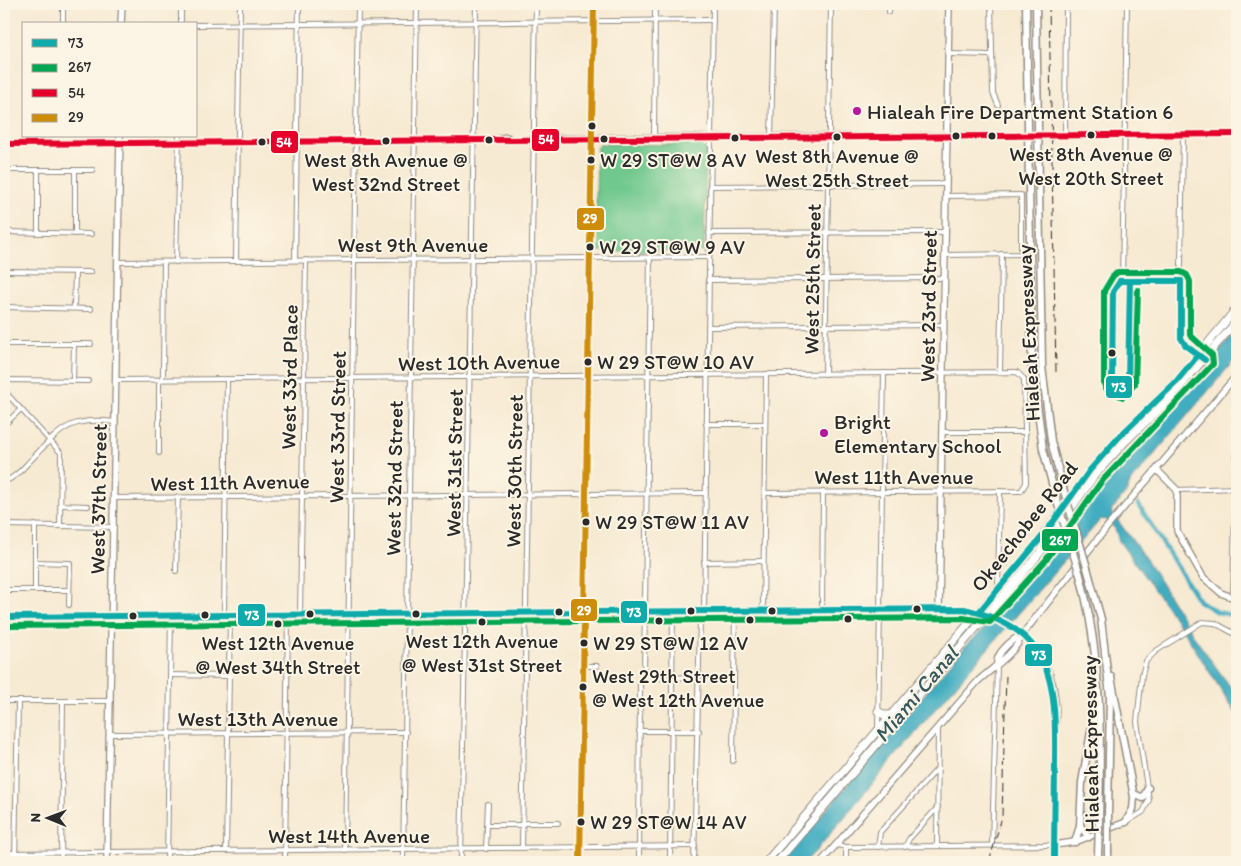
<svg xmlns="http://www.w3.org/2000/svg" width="1241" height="866" font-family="Itim,sans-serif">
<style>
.green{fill:#6fc88e;stroke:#4d7a5c}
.water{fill:#42adc1;stroke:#366c76}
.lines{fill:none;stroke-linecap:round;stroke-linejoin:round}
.canal{stroke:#42adc1;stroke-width:4.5}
.street-casing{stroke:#918a7f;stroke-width:6}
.secondary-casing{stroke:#918a7f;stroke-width:8}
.primary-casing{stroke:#918a7f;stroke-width:9}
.highway-casing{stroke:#918a7f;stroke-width:9}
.street{stroke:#fff;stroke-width:4}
.secondary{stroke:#fff;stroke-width:5.5}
.primary{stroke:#fff;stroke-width:6}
.highway{stroke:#fff;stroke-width:7}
.rail{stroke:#2b2b2b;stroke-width:1;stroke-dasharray:8 4;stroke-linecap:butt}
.primary-bridge-casing{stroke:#918a7f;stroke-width:9;stroke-linecap:butt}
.primary-bridge{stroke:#fff;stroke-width:6}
.bus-1-casing{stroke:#fcf5e5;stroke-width:10}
.bus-2-casing{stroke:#fcf5e5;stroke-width:10}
.bus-3-casing{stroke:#fcf5e5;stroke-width:10}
.bus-4-casing{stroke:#fcf5e5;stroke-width:10}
.bus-1{stroke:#1aa;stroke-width:6}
.bus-2{stroke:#00a651;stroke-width:6}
.bus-3{stroke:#e4002b;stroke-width:6}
.bus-4{stroke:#ce8d09;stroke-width:6}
.poi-dot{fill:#b5179e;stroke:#fcf5e5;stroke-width:2}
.bus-dot{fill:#2b2b2b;stroke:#fcf5e5;stroke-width:2}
.labels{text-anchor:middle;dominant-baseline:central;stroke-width:4;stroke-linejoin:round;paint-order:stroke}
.bus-label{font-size:20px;fill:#2b2b2b;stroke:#fcf5e5;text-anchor:start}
.poi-label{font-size:21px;fill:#2b2b2b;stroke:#fcf5e5;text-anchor:start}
.street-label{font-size:21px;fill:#2b2b2b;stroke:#fcf5e5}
.water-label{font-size:22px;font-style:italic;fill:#335860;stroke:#fcf5e5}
.line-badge{stroke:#fcf5e5;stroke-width:2}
.badge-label{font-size:14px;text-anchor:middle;font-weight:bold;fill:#fff}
</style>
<rect width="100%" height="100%" fill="#fcf5e5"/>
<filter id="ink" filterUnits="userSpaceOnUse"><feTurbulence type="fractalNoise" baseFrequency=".02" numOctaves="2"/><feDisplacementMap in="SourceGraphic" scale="10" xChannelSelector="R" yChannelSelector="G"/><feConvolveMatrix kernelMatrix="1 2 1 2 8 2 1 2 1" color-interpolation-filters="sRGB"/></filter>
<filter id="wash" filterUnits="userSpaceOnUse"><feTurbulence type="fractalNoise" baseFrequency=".0096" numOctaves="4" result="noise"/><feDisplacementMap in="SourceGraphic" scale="20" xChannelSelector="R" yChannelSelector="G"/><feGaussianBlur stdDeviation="1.12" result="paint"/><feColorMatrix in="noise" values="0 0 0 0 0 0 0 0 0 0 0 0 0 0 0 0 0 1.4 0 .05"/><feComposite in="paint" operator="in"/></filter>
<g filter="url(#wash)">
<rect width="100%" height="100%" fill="#f7ead3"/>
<!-- green -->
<path class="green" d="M600 144 704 145 706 148 704 251H595L597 147Z"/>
<!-- water -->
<path class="water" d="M1237 329V357L1130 483 1127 492 1111 511 1148 562 1197 641 1237 696V715L1181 627 1119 541 1115 529 1107 520 1101 519 930 715 815 852 805 862H782L969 642 984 629Z"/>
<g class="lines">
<!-- canal -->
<path class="canal" d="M1138 504 1199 601 1217 612 1237 616"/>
</g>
</g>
<g filter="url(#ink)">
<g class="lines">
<defs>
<g id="street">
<path d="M991 4 993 93 998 105"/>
<path d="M889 12V4"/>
<path d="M63 24V4"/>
<path d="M181 24V4"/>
<path d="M196 25 713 20"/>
<path d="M948 54 991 55"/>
<path d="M1183 134 1180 333 1183 343 1199 356"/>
<path d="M1065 135 1066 4"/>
<path d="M654 138 655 4"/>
<path d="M771 138 774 4"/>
<path d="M4 170H93"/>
<path d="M710 186 946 184"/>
<path d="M4 232 91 234"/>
<path d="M38 233V170"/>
<path d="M709 233 945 232"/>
<path d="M75 234V170"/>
<path d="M4 253V288"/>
<path d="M945 255 1021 254V195L946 196"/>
<path d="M236 260 240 4"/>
<path d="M295 260 299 4"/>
<path d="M118 262 709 257"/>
<path d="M176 262 179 136"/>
<path d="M4 271 91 272"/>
<path d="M708 280 944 278"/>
<path d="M1109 281H1181"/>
<path d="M1122 281 1127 4"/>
<path d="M4 307 91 309"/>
<path d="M74 308 75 273"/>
<path d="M708 327 944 325"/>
<path d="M4 344H91"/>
<path d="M1000 372 1002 254"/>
<path d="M825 374 831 4"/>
<path d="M4 380 88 381"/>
<path d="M116 380 1017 372 1024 379 1026 483 1021 491 764 493"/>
<path d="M1233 380 1237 388"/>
<path d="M73 381 74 344"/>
<path d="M4 385 8 395 61 453 60 526"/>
<path d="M706 424H765"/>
<path d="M4 425 21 409"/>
<path d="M942 432H1026"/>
<path d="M159 453V384L163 375 164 262"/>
<path d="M4 482C14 478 21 471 28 463 60 430 68 416 115 422"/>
<path d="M1177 490 1237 488"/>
<path d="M114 498 705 493"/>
<path d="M61 505 88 506"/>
<path d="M4 525 114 527"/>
<path d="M35 562 70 563 69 605"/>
<path d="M704 562 763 561"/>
<path d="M176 571 178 497"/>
<path d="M998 588 1000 491"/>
<path d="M4 590H69"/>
<path d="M35 590V525"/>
<path d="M1233 598 1237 430"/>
<path d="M704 610 713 4"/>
<path d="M763 610 766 374"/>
<path d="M822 610 823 492"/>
<path d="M300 615 306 260"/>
<path d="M224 616 227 379"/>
<path d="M583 666H597"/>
<path d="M170 675 229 676"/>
<path d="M644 675 650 257"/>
<path d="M655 678 700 677"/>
<path d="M4 701H111"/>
<path d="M878 729 884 373"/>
<path d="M639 731H699"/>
<path d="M109 734 406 732"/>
<path d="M733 761 735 610"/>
<path d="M1128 821 1143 812 1149 800 1137 722 1142 675 1146 661 1156 651 1202 622 1215 623 1237 635"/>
<path d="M522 823H558"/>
<path d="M487 825H522"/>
<path d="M837 845 846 847 1054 845"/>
<path d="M992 845 997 665"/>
<path d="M937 846 938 727"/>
<path d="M878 847 880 832 938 768"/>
<path d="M905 847 909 839 938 807"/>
<path d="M522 848 536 4"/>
<path d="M486 849 488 804"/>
<path d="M345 850 358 4"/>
<path d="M226 851 230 616"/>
<path d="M4 853 695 846"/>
<path d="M15 862 18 701"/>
<path d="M61 862 63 701"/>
<path d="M167 862 171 616"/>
<path d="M285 862 288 615"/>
<path d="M403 862 417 4"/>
<path d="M461 862 476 4"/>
<path d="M639 862 640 685"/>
<path d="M670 862 673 611"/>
<path d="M694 862 700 620"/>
<path d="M846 862V847"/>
</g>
<g id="secondary">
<path d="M121 24 122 4"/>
<path d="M492 140 507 137 512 140"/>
<path d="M4 144 492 140C500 143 549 138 563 138L1237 134"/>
<path d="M1157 470 1177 490V531L1203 577 1221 593 1237 599"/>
<path d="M939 610 949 4"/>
<path d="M4 617 964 609C999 615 1035 636 1048 671 1054 684 1055 699 1056 713L1054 862"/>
<path d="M997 664C996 653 1012 639 1022 635"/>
<path d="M1054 845 1075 842 1126 822"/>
<path d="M107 862 120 136"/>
<path d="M580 862 594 4"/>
<path d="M821 862 978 681C993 667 1015 654 1022 635L1108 526 1237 375"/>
</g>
<g id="primary">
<path d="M1026 4 1032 367 1043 449 1056 498"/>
<path d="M1036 4 1042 366 1051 441 1063 488"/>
<path d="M1086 564 1101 619 1110 696 1108 816"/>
<path d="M1080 575C1102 658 1101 735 1099 820"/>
<path d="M1111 677 1134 797 1133 809 1126 822"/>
<path d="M1134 794 1143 798 1148 788"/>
<path d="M1080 826 1089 837"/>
<path d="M1075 842 1080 826 1082 782 1098 693"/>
<path d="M1108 862V852"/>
</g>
<g id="highway">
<path d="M878 711 884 715H892"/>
<path d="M766 862 1038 542 1090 470 1119 437 1175 383 1237 308"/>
<path d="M777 862 1039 554 1094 476 1126 441 1170 398 1237 321"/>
</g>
</defs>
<!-- street casing -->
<use href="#street" class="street-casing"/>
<!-- secondary casing -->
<use href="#secondary" class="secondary-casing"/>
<!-- primary casing -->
<use href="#primary" class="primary-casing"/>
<!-- highway casing -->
<use href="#highway" class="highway-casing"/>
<!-- street -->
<use href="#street" class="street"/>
<!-- secondary -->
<use href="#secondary" class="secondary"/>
<!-- primary -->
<use href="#primary" class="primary"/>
<!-- highway -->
<use href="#highway" class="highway"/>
<!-- rail -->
<g class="rail">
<path d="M1049 4 1056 372"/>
<path d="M989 862 1002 817 1006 675"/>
</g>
<defs>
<g id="primary-bridge">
<path d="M1063 488 1086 564"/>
<path d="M1056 498 1080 575"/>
<path d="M1108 852V816"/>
<path d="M1098 856 1099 820"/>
</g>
</defs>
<!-- primary-bridge casing -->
<use href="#primary-bridge" class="primary-bridge-casing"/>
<!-- primary-bridge -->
<use href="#primary-bridge" class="primary-bridge"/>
<defs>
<g id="bus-1">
<path d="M1120 281 1113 292 1112 380 1113 384 1121 388 1128 380 1130 281"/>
<path d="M1120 281H1181"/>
<path d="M1181 281V338L1186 346 1205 360"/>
<path d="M979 612 1046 532 1090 470 1119 437 1175 383 1198 355"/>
<path d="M4 617 964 609C1053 629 1056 681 1055 759 1055 793 1054 828 1054 862"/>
</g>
<path id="bus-2" d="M4 626 963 618 990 622 1046 560 1101 482 1213 364 1212 355 1190 335V281L1187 275 1181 272H1118L1113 276 1104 291V384L1107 390 1123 397 1135 384 1138 290"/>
<path id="bus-3" d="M4 144 1237 134"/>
<path id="bus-4" d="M580 862 594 4"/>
</defs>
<!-- bus-1 casing -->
<use href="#bus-1" class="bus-1-casing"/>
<!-- bus-2 casing -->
<use href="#bus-2" class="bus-2-casing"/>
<!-- bus-3 casing -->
<use href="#bus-3" class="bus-3-casing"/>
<!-- bus-4 casing -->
<use href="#bus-4" class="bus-4-casing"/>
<!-- bus-1 -->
<use href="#bus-1" class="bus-1"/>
<!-- bus-2 -->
<use href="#bus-2" class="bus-2"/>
<!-- bus-3 -->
<use href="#bus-3" class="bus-3"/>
<!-- bus-4 -->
<use href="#bus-4" class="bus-4"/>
</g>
</g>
<!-- markers -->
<g class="poi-dot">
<circle cx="857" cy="111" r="5"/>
<circle cx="824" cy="433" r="5"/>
</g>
<g class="bus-dot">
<circle cx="592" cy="126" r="4.5"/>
<circle cx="1091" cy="135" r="4.5"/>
<circle cx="956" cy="136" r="4.5"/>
<circle cx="992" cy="136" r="4.5"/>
<circle cx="837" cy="137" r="4.5"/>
<circle cx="735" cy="138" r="4.5"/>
<circle cx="604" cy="139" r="4.5"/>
<circle cx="489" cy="140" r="4.5"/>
<circle cx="386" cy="141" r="4.5"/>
<circle cx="262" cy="142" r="4.5"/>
<circle cx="591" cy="160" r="4.5"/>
<circle cx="590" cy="247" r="4.5"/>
<circle cx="1112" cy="353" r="4.5"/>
<circle cx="588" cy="362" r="4.5"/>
<circle cx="586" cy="522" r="4.5"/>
<circle cx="917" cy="609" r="4.5"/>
<circle cx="691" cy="611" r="4.5"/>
<circle cx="772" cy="611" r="4.5"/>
<circle cx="559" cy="612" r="4.5"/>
<circle cx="310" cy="614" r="4.5"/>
<circle cx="416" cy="614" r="4.5"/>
<circle cx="205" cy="615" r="4.5"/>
<circle cx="133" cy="616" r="4.5"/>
<circle cx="848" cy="619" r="4.5"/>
<circle cx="750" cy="620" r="4.5"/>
<circle cx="659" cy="621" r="4.5"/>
<circle cx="482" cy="622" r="4.5"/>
<circle cx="278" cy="624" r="4.5"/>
<circle cx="584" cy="643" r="4.5"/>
<circle cx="583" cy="687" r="4.5"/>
<circle cx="581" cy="822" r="4.5"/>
</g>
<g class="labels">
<!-- bus labels -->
<g class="bus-label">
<text x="1091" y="154" text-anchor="middle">West 8th Avenue @<tspan x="1091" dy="24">West 20th Street</tspan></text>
<text x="837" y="156" text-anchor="middle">West 8th Avenue @<tspan x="837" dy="24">West 25th Street</tspan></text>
<text x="386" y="160" text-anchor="middle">West 8th Avenue @<tspan x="386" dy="24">West 32nd Street</tspan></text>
<text x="600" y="160">W 29 ST@W 8 AV</text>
<text x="599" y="247">W 29 ST@W 9 AV</text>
<text x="597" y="362">W 29 ST@W 10 AV</text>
<text x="595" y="522">W 29 ST@W 11 AV</text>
<text x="482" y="641" text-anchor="middle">West 12th Avenue<tspan x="482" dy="24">@ West 31st Street</tspan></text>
<text x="278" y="643" text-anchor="middle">West 12th Avenue<tspan x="278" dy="24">@ West 34th Street</tspan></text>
<text x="593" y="643">W 29 ST@W 12 AV</text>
<text x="592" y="676">West 29th Street<tspan x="592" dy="24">@ West 12th Avenue</tspan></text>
<text x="590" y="822">W 29 ST@W 14 AV</text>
</g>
<!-- poi labels -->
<g class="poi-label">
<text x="867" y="111">Hialeah Fire Department Station 6</text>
<text x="834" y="421">Bright<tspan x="834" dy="24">Elementary School</tspan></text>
</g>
<!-- street labels -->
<g class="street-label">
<text x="413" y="244">West 9th Avenue</text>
<text transform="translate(812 279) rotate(-89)">West 25th Street</text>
<text transform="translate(928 306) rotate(-89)">West 23rd Street</text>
<text transform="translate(1028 333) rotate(-93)">Hialeah Expressway</text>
<text transform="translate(479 362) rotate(-1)">West 10th Avenue</text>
<text transform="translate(289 377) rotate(-89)">West 33rd Place</text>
<text transform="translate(337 427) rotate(-89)">West 33rd Street</text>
<text transform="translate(454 463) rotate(-89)">West 31st Street</text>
<text transform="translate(514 471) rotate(-89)">West 30th Street</text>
<text x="894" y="476">West 11th Avenue</text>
<text transform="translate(394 478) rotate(-89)">West 32nd Street</text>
<text transform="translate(230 482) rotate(-1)">West 11th Avenue</text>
<text transform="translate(98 499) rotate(-89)">West 37th Street</text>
<text transform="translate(1024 526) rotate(-52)">Okeechobee Road</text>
<text x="258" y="718">West 13th Avenue</text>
<text transform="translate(1090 744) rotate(-91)">Hialeah Expressway</text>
<text x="349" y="835">West 14th Avenue</text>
</g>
<!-- water labels -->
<g class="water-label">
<text transform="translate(916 694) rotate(-50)">Miami Canal</text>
</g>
</g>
<g class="line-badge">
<rect x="531" y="128" width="29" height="24" rx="5" fill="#e4002b"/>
<rect x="270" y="130" width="29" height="24" rx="5" fill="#e4002b"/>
<rect x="576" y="207" width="29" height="24" rx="5" fill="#ce8d09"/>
<rect x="1105" y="375" width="28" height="24" rx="5" fill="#1aa"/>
<rect x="1041" y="528" width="38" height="24" rx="5" fill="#00a651"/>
<rect x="570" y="598" width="28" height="24" rx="5" fill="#ce8d09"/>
<rect x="620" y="600" width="28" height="24" rx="5" fill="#1aa"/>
<rect x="237" y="603" width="29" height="24" rx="5" fill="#1aa"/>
<rect x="1024" y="643" width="29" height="24" rx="5" fill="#1aa"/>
</g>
<g class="badge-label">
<text x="546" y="144">54</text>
<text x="284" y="147">54</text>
<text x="590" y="223">29</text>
<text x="1119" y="392">73</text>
<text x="1060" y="545">267</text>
<text x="584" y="615">29</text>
<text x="634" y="617">73</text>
<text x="252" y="620">73</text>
<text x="1039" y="660">73</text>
</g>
<!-- margin -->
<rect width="1241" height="866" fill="none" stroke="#fcf5e5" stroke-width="20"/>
<!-- legend -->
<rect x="22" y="22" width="175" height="115" fill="#fcf5e5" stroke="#a8a49b"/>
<rect x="32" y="39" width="25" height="8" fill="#11aaaa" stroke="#a8a49b"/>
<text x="68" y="48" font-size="15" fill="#2b2b2b">73</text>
<rect x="32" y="64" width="25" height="8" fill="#00a651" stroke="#a8a49b"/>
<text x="68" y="72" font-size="15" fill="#2b2b2b">267</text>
<rect x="32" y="89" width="25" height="8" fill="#e4002b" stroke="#a8a49b"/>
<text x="68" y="98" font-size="15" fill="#2b2b2b">54</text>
<rect x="32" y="114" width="25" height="8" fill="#ce8d09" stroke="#a8a49b"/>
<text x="68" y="122" font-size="15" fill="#2b2b2b">29</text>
<!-- north arrow -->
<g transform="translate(48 818) rotate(271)" stroke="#fcf5e5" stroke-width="4" paint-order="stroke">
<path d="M0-4L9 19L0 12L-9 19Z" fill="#2b2b2b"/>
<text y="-8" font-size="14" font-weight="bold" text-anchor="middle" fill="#2b2b2b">N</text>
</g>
</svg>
